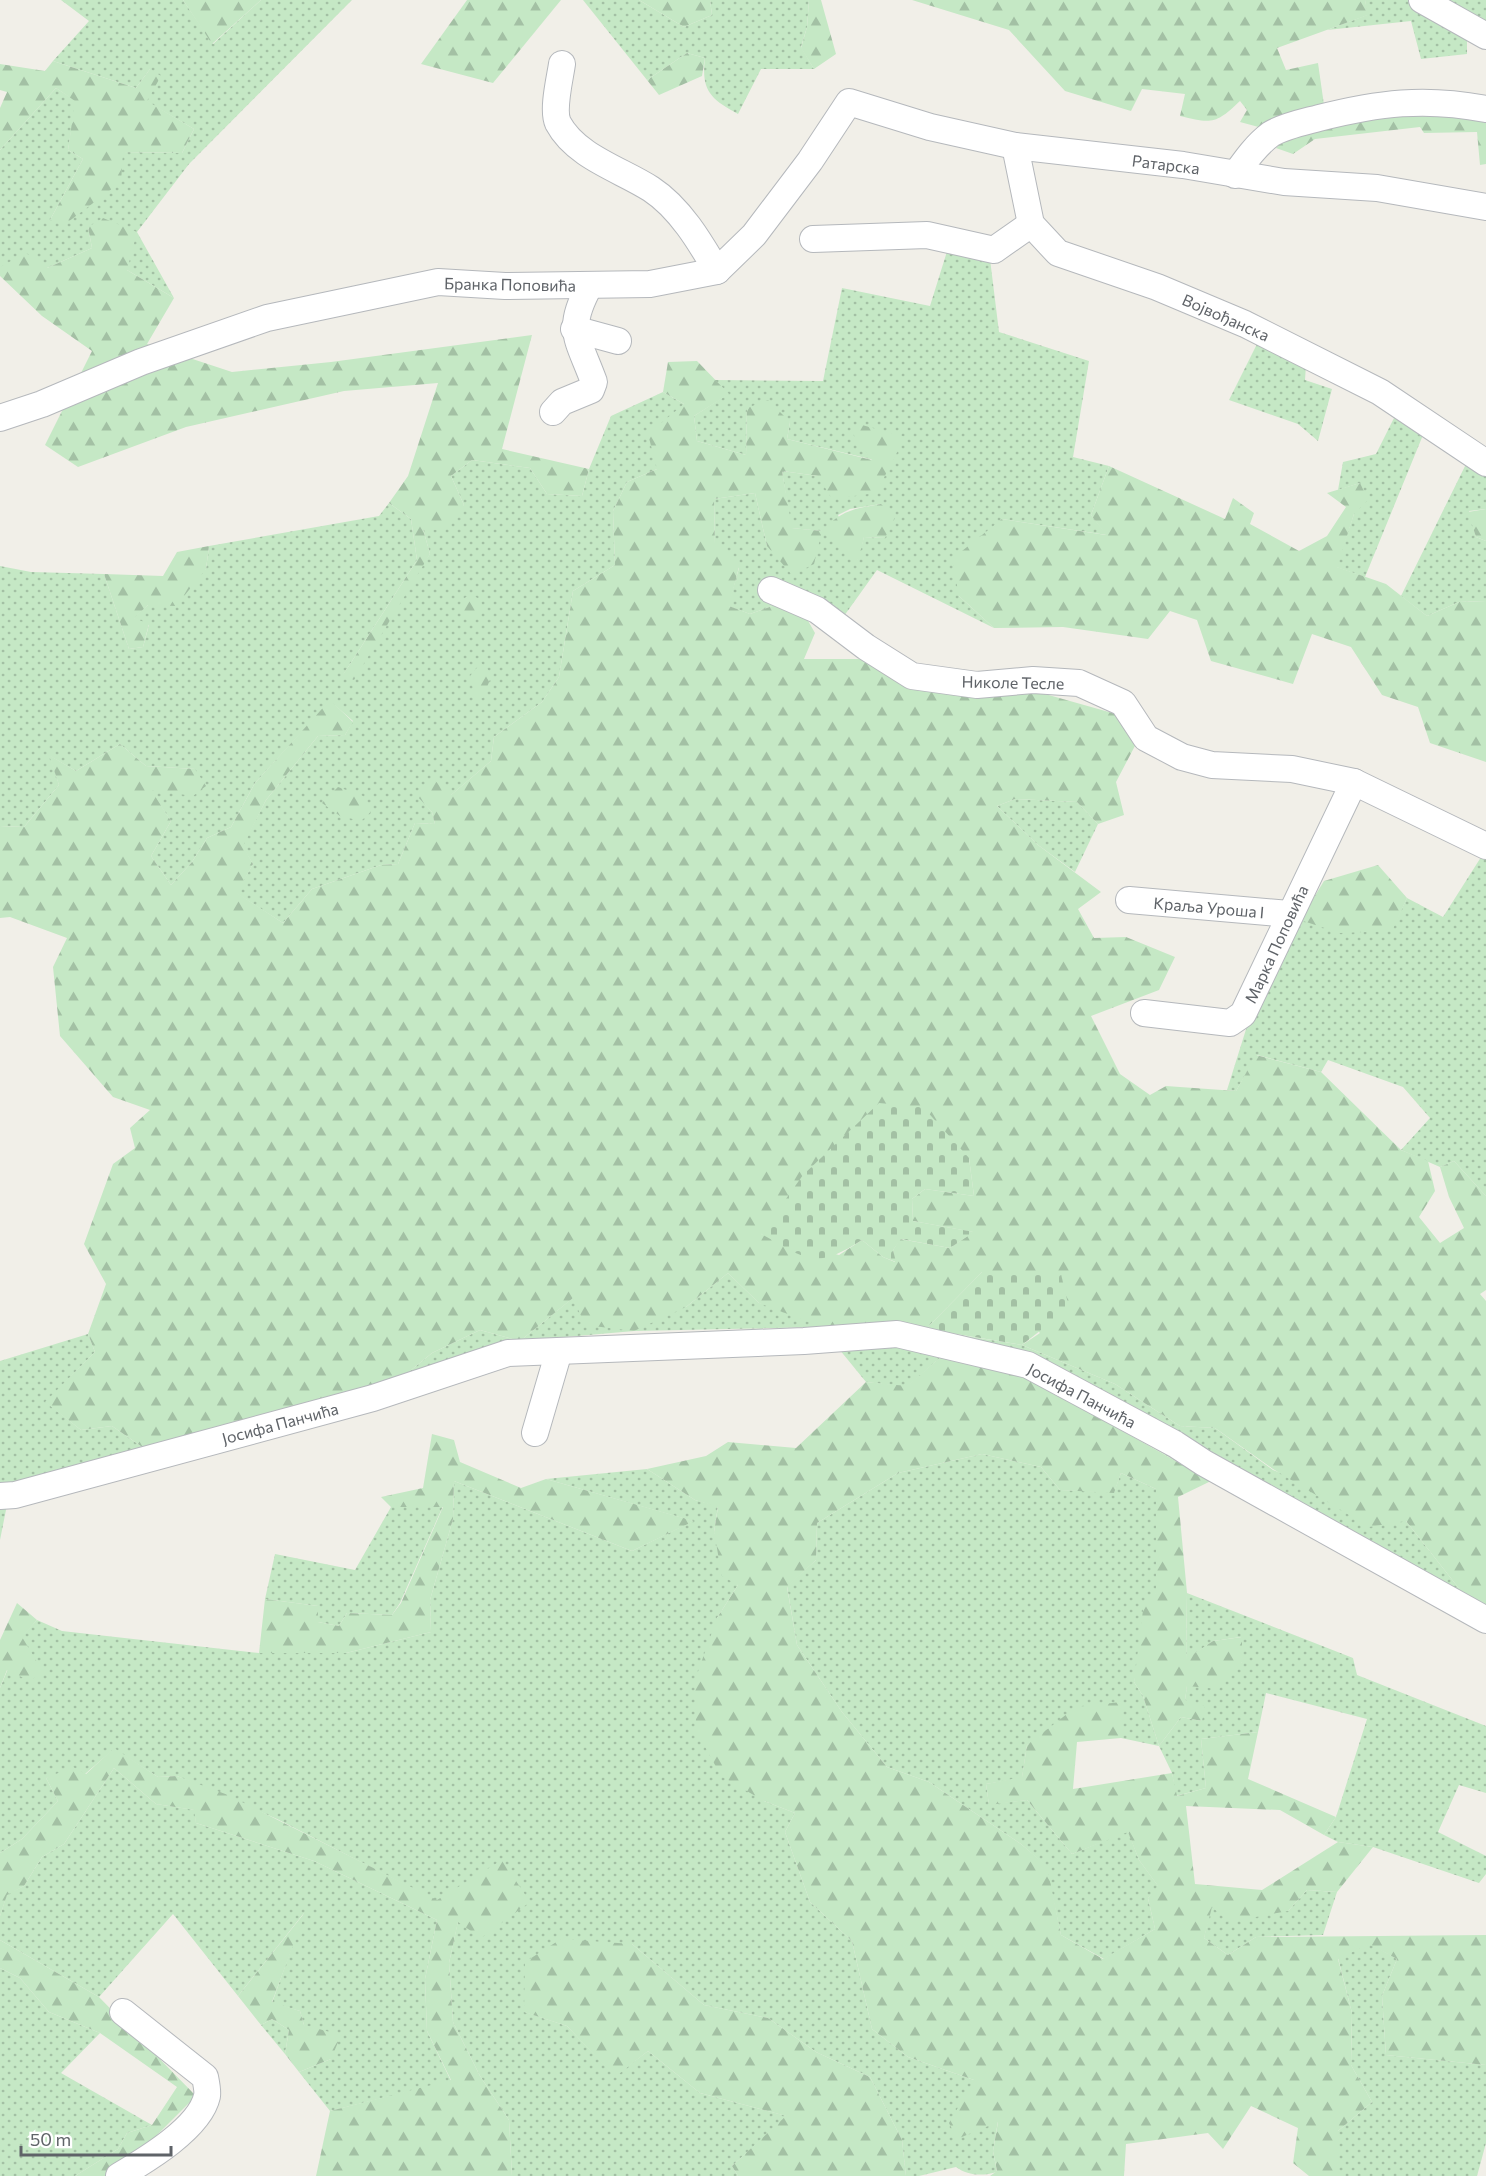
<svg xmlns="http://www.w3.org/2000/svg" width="1486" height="2176" font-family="Commissioner,sans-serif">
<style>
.grass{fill:url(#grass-dots);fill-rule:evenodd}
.forest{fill:url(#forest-firs);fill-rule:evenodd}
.cemetery{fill:url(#cemetery-stones)}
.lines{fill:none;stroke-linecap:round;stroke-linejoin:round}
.minor-casing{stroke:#b5b8bc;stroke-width:28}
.minor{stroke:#fff;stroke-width:26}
.labels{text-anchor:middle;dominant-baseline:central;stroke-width:4.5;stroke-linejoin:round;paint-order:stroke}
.street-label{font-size:16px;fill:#5f6368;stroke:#fff}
</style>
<defs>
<pattern id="grass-dots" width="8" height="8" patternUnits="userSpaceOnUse" patternTransform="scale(1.5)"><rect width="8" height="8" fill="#c5e8c5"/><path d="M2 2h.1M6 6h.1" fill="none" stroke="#a3c0a4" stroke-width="1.8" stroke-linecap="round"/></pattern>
<pattern id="forest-firs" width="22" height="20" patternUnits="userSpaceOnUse" patternTransform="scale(1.5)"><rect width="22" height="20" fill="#c5e8c5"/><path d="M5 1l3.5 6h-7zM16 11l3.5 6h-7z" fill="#a3c0a4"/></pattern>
<pattern id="cemetery-stones" width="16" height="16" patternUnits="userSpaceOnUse" patternTransform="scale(1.5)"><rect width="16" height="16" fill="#c5e8c5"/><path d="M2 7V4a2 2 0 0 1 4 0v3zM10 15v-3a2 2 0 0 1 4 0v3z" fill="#a3c0a4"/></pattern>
</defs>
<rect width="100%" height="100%" fill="#f1efe8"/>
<!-- grass -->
<g class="grass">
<path d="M61 0H183L213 44 261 0H352L189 164 137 232 174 298 127 270 88 227 92 248 47 268 0 267V150L56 88 76 101 68 150 83 159 50 220 123 152 182 153 194 129 146 101 150 69 136 88 53 61 89 21Z"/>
<path d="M583 0H639L684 27 712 15 710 0H809L807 27 801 47 814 69H761L738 114C710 99 701 90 705 58L687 53 647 80Z"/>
<path d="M1365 0H1486V22L1467 11V54L1421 59 1411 21 1327 30 1367 15Z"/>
<path d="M949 245 990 259 999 332 1089 361 1073 457 1109 466 1091 515 1107 535 1002 519 959 596 994 628 877 570 844 616 775 605 750 614 728 606 739 568 715 545 714 499 755 493 767 546 822 531 791 528 782 471 818 476 874 460 787 439 790 422 747 408 746 455 697 441 694 416 728 394 715 380 823 381 842 288 930 306ZM881 504 885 538 864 537 858 560 838 515 850 509Z"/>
<path d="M1259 340 1306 365 1305 380 1332 389 1318 441 1298 424 1229 400Z"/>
<path d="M663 392 684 404 657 469 627 482 613 511 615 565 573 591 559 677 542 702 494 737 491 761 450 796H418L432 812 435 824 415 823 398 864 381 865 312 889 283 923 236 893 253 864 242 846 266 800 318 736 345 735 353 721 330 701 255 783 231 827 207 838 192 862 171 885 151 856 171 821 150 790 195 769 146 766 120 744 76 771 50 756 59 785 24 827 0 826V566L31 572 104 574 129 649 143 647 149 625 133 618 148 605 206 569 209 546 379 516 389 503 411 519 417 560 343 675 430 554 423 529 464 505 451 476 472 460 530 468 547 494 582 496 589 469 611 416Z"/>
<path d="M1394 418 1423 435 1365 577 1336 567 1354 514 1360 483 1338 490 1343 462 1376 454Z"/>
<path d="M1467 462 1486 477V509L1469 511 1476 537 1486 541V601L1459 602 1427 616 1401 596Z"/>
<path d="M1015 799 1077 802 1098 824 1075 872 1038 845 997 806Z"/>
<path d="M1483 854 1486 856V1196L1454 1161 1440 1167 1401 1150 1430 1118 1403 1087 1328 1060 1321 1072 1257 1055 1236 1091 1227 1090 1253 1007 1300 920 1391 931 1407 898 1443 917Z"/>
<path d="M728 1273 759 1303 1022 1345 1115 1384 1180 1426 1215 1428 1273 1470 1406 1521 1472 1605 1211 1481 1023 1374 942 1356 907 1387 866 1382 821 1327 634 1331 520 1341 405 1375 432 1353 480 1330 520 1341 574 1297 686 1307Z"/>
<path d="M88 1334 95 1352 46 1402 81 1430 112 1426 148 1451 11 1485 0 1540V1361Z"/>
<path d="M982 1454 1041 1467 1060 1490 1114 1492 1121 1473 1156 1489V1593L1134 1682 1143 1696 1159 1746 1181 1717 1202 1721 1185 1700 1187 1686 1242 1662 1241 1637 1213 1641 1186 1660 1187 1593 1353 1658 1357 1675 1486 1726V1793L1459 1785 1438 1832 1486 1856V1874L1479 1883 1373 1847 1338 1842 1324 1835 1336 1817 1367 1719 1266 1693 1258 1732 1201 1739 1206 1788 1176 1796 1172 1773 1159 1746 1121 1738V1702L1027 1745 1022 1778 986 1784 989 1804 1027 1800 1072 1854 1128 1831 1139 1860 1159 1887 1148 1898 1155 1929 1104 1959 1061 1935 1046 1866 1021 1844 929 1782 887 1767 842 1712 797 1645 787 1586 816 1560 817 1523 898 1473Z"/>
<path d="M647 1469 695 1500 718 1506 714 1532 738 1585 717 1618 764 1801 795 1813 785 1832 810 1902 852 1941 872 2029 908 2057 974 2080 998 2121 993 2151 997 2172C983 2176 968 2176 956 2167L919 2176H906L902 2140 870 2077 816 2052 768 2018 704 2005 632 1944 525 2012 567 2026 615 2076 648 2051 700 2093 787 2116 732 2166 738 2176H512L509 2120 480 2076 453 2022 449 1963 458 1921 502 1861 437 1901 277 1819 177 1776 158 1777 114 1749 85 1774 46 1778 58 1801 22 1839 0 1853V1688L21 1637 37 1620 62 1631 259 1653H346L431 1632 430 1600 453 1519 454 1481 632 1551 693 1521 546 1479Z"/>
<path d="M443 1506 400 1603 392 1615 347 1613 339 1626 318 1622V1606L265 1599 275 1554 355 1570 391 1507Z"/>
<path d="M114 1768 156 1804 195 1810 196 1823 314 1861 437 1920 425 1979 427 2031 451 2081 330 2111 299 2072 331 2059 304 2025 300 2011 272 2003 304 1913 238 1996 173 1914 99 1997 0 1940V1916L7 1894 24 1886 42 1857 64 1844Z"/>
<path d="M1307 1890 1337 1892 1323 1935 1256 1937 1228 1955 1204 1938 1211 1906 1288 1911Z"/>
<path d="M1369 1943 1397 1959 1382 1996 1386 2055 1486 2065V2143L1477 2176H1338V2131L1372 2102 1351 2065 1352 2013 1338 1958Z"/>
<path d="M0 1968 20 1978 49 2012 100 2033 61 2073 152 2125 127 2133 118 2149 75 2176H0Z"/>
<path d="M272 2019 289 2030 285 2054 261 2025Z"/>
</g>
<!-- forest -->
<g class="forest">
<path d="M183 0H261L212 44Z"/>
<path d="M467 0H561L493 83 421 64Z"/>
<path d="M639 0H710L712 15 684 27Z"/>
<path d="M809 0H821L836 54 814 69 801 48 807 27Z"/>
<path d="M912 0H1365L1368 15 1277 48 1286 70 1318 63 1324 105 1266 129 1240 122 1247 110 1240 101C1216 124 1212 124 1180 116L1185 94 1142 89 1131 111 1065 91 1009 30Z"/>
<path d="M687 53 705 58 702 76 659 95 647 80Z"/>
<path d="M53 61 136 88 150 69 161 76 147 101 194 129 182 153 123 152 121 182 68 222 50 220 83 159 68 150 75 101 56 88 0 150V108L7 92 0 90V64L45 71Z"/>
<path d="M1401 108 1486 118V164L1480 165 1477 132 1424 133 1420 127 1315 139 1293 154 1276 148 1291 134 1323 130Z"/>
<path d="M103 218 137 232 127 270 174 298 147 344 232 372 331 362 532 335 502 449 589 469 582 496 547 494 530 468 472 460 451 476 464 505 439 530 423 529 430 554 354 680 343 675 417 560 411 519 389 503 408 476 438 383 344 391 186 427 78 467 45 445 92 351 42 316 0 276V267L26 253 47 268 92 248 88 227Z"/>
<path d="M697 361 729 394 694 416 697 441 746 455 747 408 768 400 790 422 787 439 872 460 853 434 862 425 905 437 876 493 832 499 818 476 782 471 792 528 822 531C842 510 853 509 881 504L895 518 885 538 864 537 859 561 822 531 814 564 792 575 767 546 755 493 714 499 715 544 739 567 729 606 750 614 775 605H799L815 633 804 659H862L1038 692 1116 714 1137 742 1116 782 1124 815 1098 824 1077 802 1015 799 997 806 1038 845 1101 892 1078 909 1094 938 1126 937 1175 957 1159 990 1091 1016 1120 1074 1150 1095 1166 1086 1236 1091 1256 1055 1321 1072 1401 1150 1428 1161 1435 1191 1419 1217 1440 1243 1464 1228 1449 1197 1440 1167 1454 1161 1486 1196V1290L1480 1294 1486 1301V1612L1472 1605 1406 1521 1369 1527 1273 1469 1215 1428 1180 1426 1115 1384 1022 1345 1040 1333 982 1272 926 1329 822 1327 759 1303 728 1273 686 1307 634 1331 585 1325 573 1298 520 1341 480 1330 432 1353 405 1375 148 1451 112 1426 81 1430 45 1402 95 1352 88 1334 106 1284 84 1244 113 1164 135 1148 130 1128 150 1110 113 1097 60 1036 53 967 67 938 10 917 0 918V826L24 827 59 785 49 755 76 771 120 744 146 766 195 769 206 786 193 796 151 790 171 821 151 856 171 885 192 862 207 838 231 827 255 783 330 700 353 722 345 735 318 736 266 800 243 846 253 864 237 893 283 923 312 889 381 865 398 864 415 823 435 824 432 812 417 796 434 780 451 795 491 761 494 737 542 702 559 677 573 591 615 565 613 511 627 482 657 469 648 434 684 404 663 392 668 362ZM969 1158 974 1196 925 1189 912 1199 913 1221 973 1232 950 1248 900 1239 893 1250 895 1262 883 1257 862 1240 839 1255 761 1234Z"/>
<path d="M1109 466 1225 519 1233 498 1254 513 1250 524 1299 551 1327 536 1346 507 1327 493 1360 483 1368 500 1354 514 1337 567 1386 584 1427 616 1459 602 1486 601V762L1430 743 1418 707 1382 695 1351 647 1312 634 1293 684 1211 661 1197 620 1170 611 1148 639 1063 627 994 628 959 596 952 559 1002 519 1106 535 1091 515Z"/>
<path d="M1486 509V541L1476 537 1468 512Z"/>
<path d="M209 546 206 569 176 606 148 605 134 618 149 624 143 647 129 649 104 574 163 576 177 552Z"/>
<circle cx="471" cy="607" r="11"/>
<path d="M481 663 492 674 483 698 475 696 470 676Z"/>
<path d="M338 787 363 796 372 811 361 821 340 816 322 803Z"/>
<path d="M1378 865 1407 898 1392 931 1340 933 1300 920 1324 881Z"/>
<path d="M942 1356 1022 1374 1211 1481 1178 1497 1187 1593 1186 1659 1213 1641 1242 1637V1662L1219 1689 1187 1686 1185 1700 1205 1706 1202 1721 1181 1717 1159 1746 1143 1696 1134 1682 1144 1602 1156 1593V1489L1121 1473 1114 1493 1060 1490 1041 1467 982 1454 898 1473 817 1523 816 1560 787 1587 797 1645 842 1712 887 1767 929 1782 1021 1844 1047 1866 1061 1935 1103 1959 1155 1929 1148 1898 1158 1886 1139 1860 1128 1832 1072 1854 1027 1800 989 1805 986 1784 1022 1777 1027 1745 1076 1707 1121 1702V1738L1077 1742 1073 1789 1172 1773 1177 1796 1206 1788 1201 1739 1258 1732 1248 1779 1336 1817 1324 1835 1280 1810 1186 1806 1195 1884 1262 1890 1338 1842 1373 1847 1337 1892 1307 1890 1288 1911 1229 1922 1212 1907 1204 1938 1228 1955 1256 1937 1486 1935V2065L1386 2055 1382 1996 1397 1959 1369 1944 1338 1959 1352 2013 1351 2065 1372 2102 1338 2131V2176H1309L1293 2163 1298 2128 1251 2106 1223 2149 1208 2133 1126 2144 1124 2176H990L997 2171 993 2151 998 2122 957 2139 949 2123 974 2080 908 2057 872 2029 852 1941 810 1902 785 1832 795 1813 764 1801 721 1776 696 1730 695 1680 717 1618 738 1585 722 1576 714 1532 718 1507 695 1500 647 1469 706 1456 728 1442 796 1448 866 1382 907 1386Z"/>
<path d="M432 1434 454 1440 460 1462 521 1488 546 1479 694 1521 632 1551 454 1481 453 1519 430 1600 431 1632 346 1653H259L265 1599 318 1606V1622L339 1626 347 1613 392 1615 401 1603 443 1507H391L381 1497 423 1488Z"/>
<path d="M17 1603 37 1620 22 1637 43 1672 30 1681 7 1670 0 1688V1640Z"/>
<path d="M114 1748 158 1777 177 1776 228 1795 437 1900 502 1860 530 1902 481 1938 458 1922 449 1963 453 2022 480 2076 509 2120 512 2176H316L330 2111 451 2080 427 2031 425 1979 437 1920 314 1861 196 1823 194 1810 156 1804 114 1768 64 1844 42 1857 24 1886 7 1895 0 1916V1853L22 1839 58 1801 46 1778 73 1767 86 1774Z"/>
<path d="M306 1911 272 2002 300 2011 304 2025 341 2035 331 2059 299 2072 285 2054 289 2030 272 2019 261 2025 238 1996Z"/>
<path d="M561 1939 632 1944 704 2005 768 2018 816 2052 870 2077 902 2140 906 2176H738L732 2166 786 2116 700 2093 648 2051 615 2077 567 2026 524 2012 525 1962Z"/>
<path d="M0 1940 99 1997 196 2096 116 2176H75L118 2149 127 2133 152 2125 177 2087 100 2033 49 2012 20 1978 0 1968Z"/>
</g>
<!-- cemetery -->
<g class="cemetery">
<path d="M879 1103 923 1107 969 1158 974 1196 925 1189 912 1199 913 1221 974 1232 950 1248 901 1239 893 1250 896 1262 883 1257 862 1240C814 1271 807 1259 761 1234L803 1175Z"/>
<path d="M982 1272 1061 1274 1069 1308 1022 1345 926 1329Z"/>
</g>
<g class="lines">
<defs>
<g id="minor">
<path d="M1422 0 1486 36"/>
<path d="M562 64C560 78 552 110 558 123 576 157 622 170 651 189 680 208 700 242 717 271"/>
<path d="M1015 146 1031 224 1058 253 1157 287 1245 324 1380 392 1486 463"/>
<path d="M1235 175C1245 161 1256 145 1271 134 1284 126 1304 122 1319 118 1378 103 1425 97 1486 109"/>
<path d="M813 239 927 235 994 250 1031 224"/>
<path d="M574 329 618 341"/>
<path d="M553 412 562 402 591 390 594 382C578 338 565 330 590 285"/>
<path d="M0 418 42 404 141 362 267 318 438 282 505 286 650 284 717 271 754 235 810 161 849 102 930 127 1015 146 1183 165 1284 182 1377 188 1486 207"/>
<path d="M771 590 817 610 866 647 912 676 977 685 1033 680 1079 683 1123 703 1146 738 1182 757 1212 765 1292 769 1354 782 1486 846"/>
<path d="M1129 900 1289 914"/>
<path d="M1144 1013 1230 1023 1243 1014 1354 782"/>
<path d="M535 1433 559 1351"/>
<path d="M0 1496 15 1495 373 1398 508 1353 804 1341 897 1334 1028 1365 1175 1444 1204 1463 1486 1620"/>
<path d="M119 2176C146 2160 200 2128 207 2096 208 2091 206 2082 205 2077L123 2012"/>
</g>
</defs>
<!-- minor casing -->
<use href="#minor" class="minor-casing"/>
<!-- minor -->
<use href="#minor" class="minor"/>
</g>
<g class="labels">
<!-- street labels -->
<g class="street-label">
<text transform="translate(1166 164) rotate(7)">Ратарска</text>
<text transform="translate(510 284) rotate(1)">Бранка Поповића</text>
<text transform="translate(1226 317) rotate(24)">Војвођанска</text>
<text transform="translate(1013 682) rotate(1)">Николе Тесле</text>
<text transform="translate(1209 907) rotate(5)">Краља Уроша I</text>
<text transform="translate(1276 944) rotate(-65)">Марка Поповића</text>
<text transform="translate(1082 1395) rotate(28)">Јосифа Панчића</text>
<text transform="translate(280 1423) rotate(-15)">Јосифа Панчића</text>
</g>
</g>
<!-- scale -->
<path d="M21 2146v9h150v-9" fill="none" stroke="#5f6368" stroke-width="3"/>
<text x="30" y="2146" font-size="18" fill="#5f6368" stroke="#ffffff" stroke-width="4.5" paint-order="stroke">50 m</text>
</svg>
